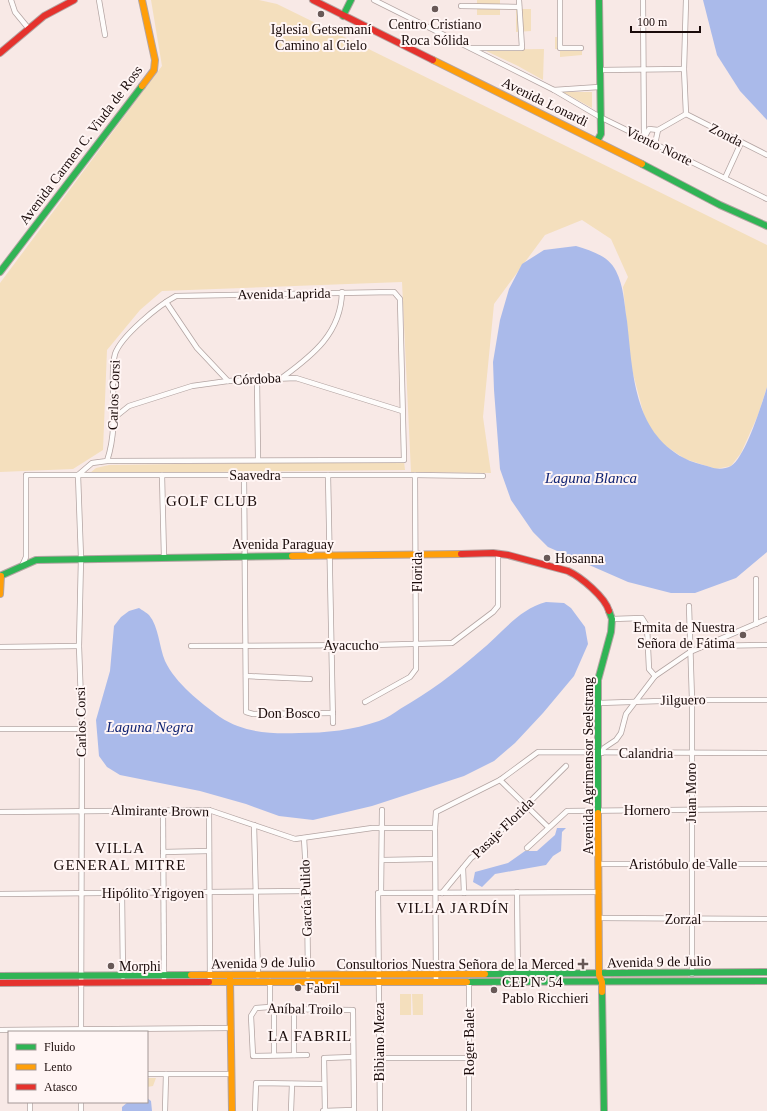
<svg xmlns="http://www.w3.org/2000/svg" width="767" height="1111" font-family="'Times New Roman',serif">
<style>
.green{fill:#f4dfbd}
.water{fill:#aabaea}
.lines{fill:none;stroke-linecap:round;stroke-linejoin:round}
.street-casing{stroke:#b3a4a2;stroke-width:6}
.fast-casing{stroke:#b3a4a2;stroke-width:8}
.slow-casing{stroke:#b3a4a2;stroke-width:8}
.jam-casing{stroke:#b3a4a2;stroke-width:8}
.street{stroke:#fefcfb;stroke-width:4.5}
.fast{stroke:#30b455;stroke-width:6}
.slow{stroke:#ff9f0a;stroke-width:6}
.jam{stroke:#e5322d;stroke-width:6}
.poi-dot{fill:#685957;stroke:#fff5f4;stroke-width:1.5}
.labels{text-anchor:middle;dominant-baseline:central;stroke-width:4;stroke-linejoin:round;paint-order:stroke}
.poi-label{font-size:14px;fill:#1a0b0a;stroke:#fff5f4;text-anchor:start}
.street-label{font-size:14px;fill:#1a0b0a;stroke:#fff5f4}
.water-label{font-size:15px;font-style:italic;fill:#122574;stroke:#fff5f4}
.neighbourhood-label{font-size:15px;letter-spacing:1px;fill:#1a0b0a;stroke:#fff5f4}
</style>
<rect width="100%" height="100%" fill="#f8e9e6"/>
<!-- green -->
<g class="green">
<path d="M151 0H259L277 4 767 245V387L758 415 741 453 731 466 716 469 685 459 663 444 646 423 631 366 623 287 628 277 611 239 582 220 545 235 494 304 483 417 491 473 411 472 402 282 162 291 140 310 107 350 103 450 73 469 0 472V283L162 66Z"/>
<rect x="477" y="0" width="23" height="15"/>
<path d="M516 9H531V31L516 32Z"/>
<path d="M555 37H563V50L582 49V55L560 57V49H555Z"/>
<path d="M544 49 543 80 518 66 484 50Z"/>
<path d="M563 92H592V108Z"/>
<path d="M404 461 405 470 90 473 96 468 109 465Z"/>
<path d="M688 976V978L611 979V977Z"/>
<rect x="400" y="994" width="11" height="21"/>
<path d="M412 994H423V1015H413Z"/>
<path d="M147 1078H156L153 1086 147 1087Z"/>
</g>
<!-- water -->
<g class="water">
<path d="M703 0H767V120L740 91 717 55Z"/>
<path d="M576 246C591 251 608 255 616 271 624 287 624 303 627 321 633 372 633 431 684 458 691 462 700 464 707 466 715 469 723 470 731 466 745 458 762 404 767 387V552L736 578 695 593H671L628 582 548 547 533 532 511 500 500 469 494 390 493 362 500 320 509 289 522 264 544 250Z"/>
<path d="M546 602 564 603 571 608 585 627 588 644 574 676 543 713 515 743 494 761 464 776 372 806 313 820 279 816 246 804 200 791 120 775 107 767 99 756 96 720 110 671 114 626 121 617 129 611 139 608C142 610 147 613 149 615 159 627 159 647 165 661 176 684 200 702 220 717 244 733 271 734 299 733 326 733 353 730 379 721 387 718 394 713 400 709 428 693 455 673 479 652 502 634 517 610 546 602Z"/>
<path d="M557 828H566L562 832 561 851 553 856 546 865 495 874 482 887 473 882 475 872 508 863 525 851H537L555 835Z"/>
<path d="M147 1098 151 1101 152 1111H122V1107L128 1102H147Z"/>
</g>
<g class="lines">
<defs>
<g id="street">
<path d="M11 0 15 12 29 29"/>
<path d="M99 0 105 35"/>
<path d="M374 0 554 90 599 87"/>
<path d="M560 0V48H581"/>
<path d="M643 0 644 138"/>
<path d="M461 6 519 7"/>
<path d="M471 48H522L519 0"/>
<path d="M600 70 684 69"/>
<path d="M554 90 600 117 767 199"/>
<path d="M686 114 684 69 686 0"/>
<path d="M686 114 767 155"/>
<path d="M644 138 649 129 658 130 686 114"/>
<path d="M655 144 658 130"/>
<path d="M725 178 741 143"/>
<path d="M166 302 197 348 228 381"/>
<path d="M283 377C313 355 341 333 342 292"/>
<path d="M257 379 258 459"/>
<path d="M114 418 129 406 192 386 228 381 296 378 402 411"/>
<path d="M162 475 164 557"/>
<path d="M244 475 246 712 253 714 333 713"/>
<path d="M328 475 333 723"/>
<path d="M22 566 26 557V475H415L483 476"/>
<path d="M689 606 692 700V974"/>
<path d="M612 619 642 618 647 626 649 669 655 676"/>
<path d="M756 624V579"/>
<path d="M191 646 372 645 452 643 493 612 498 606V553"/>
<path d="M704 646 767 645"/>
<path d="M0 647 79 646"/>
<path d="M246 676 310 679"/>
<path d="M365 702 410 677 416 669 415 475"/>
<path d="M599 703 692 700H767"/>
<path d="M0 729H82"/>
<path d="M602 753 604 748 616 740 621 733 626 714 655 676 690 652 767 619"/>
<path d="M500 780 548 827"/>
<path d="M163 810 164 982"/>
<path d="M209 810 210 983"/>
<path d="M0 812 209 810 295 839 372 828H435"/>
<path d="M254 825 258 976"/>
<path d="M304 838 307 891 308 976"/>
<path d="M527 848 567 811 767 809"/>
<path d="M163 852 209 851"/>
<path d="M382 860 435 859"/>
<path d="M599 864H767"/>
<path d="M463 868 464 893"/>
<path d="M517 892 518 982"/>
<path d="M122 893 123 977"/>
<path d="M381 893 382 810"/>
<path d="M442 893 471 858 479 852 566 766"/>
<path d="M0 894 307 891"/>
<path d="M599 918 767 919"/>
<path d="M469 981V1111"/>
<path d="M436 982 435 828 436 812 500 780 538 752 767 753"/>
<path d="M270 1007V981"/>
<path d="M294 1009V1055"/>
<path d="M0 1030 231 1028"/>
<path d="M81 1032 82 729 79 646 81 558 78 475 92 463 107 461 404 460 400 299 394 292 176 296C159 305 121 336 115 354 112 365 113 377 113 388 114 412 115 437 107 461"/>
<path d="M274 1055V1009"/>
<path d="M307 1055 253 1056 251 1016 256 1008 270 1007 274 1009 353 1010 354 1110 323 1111"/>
<path d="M379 1058H469"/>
<path d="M147 1074H231"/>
<path d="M30 1102V1111"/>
<path d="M81 1111V1102"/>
<path d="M165 1111 166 1074"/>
<path d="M255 1111 256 1083 324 1084"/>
<path d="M291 1111 292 1084"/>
<path d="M325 1111 324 1058 353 1057"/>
<path d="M380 1111 378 893 599 892"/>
</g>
<g id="fast">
<path d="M343 16 351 0"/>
<path d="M597 141 601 134 599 0"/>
<path d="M642 164 720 205 767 226"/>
<path d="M0 272 142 86"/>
<path d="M0 576 36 560 292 556"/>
<path d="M598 813V680L611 632 612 619 609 611"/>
<path d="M485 974 767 972"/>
<path d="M0 976 191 975"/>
<path d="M467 982 767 981"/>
<path d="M602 992 604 1111"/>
</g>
<g id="slow">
<path d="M433 60 642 164"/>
<path d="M142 86 154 70 155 60 142 0"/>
<path d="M292 556 461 554"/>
<path d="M0 594 1 576"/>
<path d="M598 813 599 975 602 982V992"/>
<path d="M191 975 485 974"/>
<path d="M230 979 232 1111"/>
<path d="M209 982H467"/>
</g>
<g id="jam">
<path d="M313 0 433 60"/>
<path d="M0 53 44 16 74 0"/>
<path d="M461 554 493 553 508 555 568 571C581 577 605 597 609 611"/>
<path d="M0 983 209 982"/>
</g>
</defs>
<!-- street casing -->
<use href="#street" class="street-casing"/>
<!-- fast casing -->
<use href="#fast" class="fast-casing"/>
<!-- slow casing -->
<use href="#slow" class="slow-casing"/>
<!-- jam casing -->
<use href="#jam" class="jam-casing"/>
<!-- street -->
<use href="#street" class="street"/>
<!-- fast -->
<use href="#fast" class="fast"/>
<!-- slow -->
<use href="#slow" class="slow"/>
<!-- jam -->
<use href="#jam" class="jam"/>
</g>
<!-- markers -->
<g class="poi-dot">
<circle cx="435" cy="9" r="4"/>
<circle cx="321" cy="14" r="4"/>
<circle cx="547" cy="558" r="4"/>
<circle cx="743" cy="635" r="4"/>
<path d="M581 958h4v4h4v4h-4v4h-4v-4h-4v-4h4z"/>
<circle cx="111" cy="966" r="4"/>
<circle cx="298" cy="988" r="4"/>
<circle cx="494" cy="990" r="4"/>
</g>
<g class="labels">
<!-- poi labels -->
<g class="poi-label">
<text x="435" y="24" text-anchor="middle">Centro Cristiano<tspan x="435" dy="16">Roca Sólida</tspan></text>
<text x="321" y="29" text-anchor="middle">Iglesia Getsemaní<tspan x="321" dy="16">Camino al Cielo</tspan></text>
<text x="555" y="558">Hosanna</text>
<text x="735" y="627" text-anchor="end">Ermita de Nuestra<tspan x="735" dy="16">Señora de Fátima</tspan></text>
<text x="574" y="964" text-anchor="end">Consultorios Nuestra Señora de la Merced</text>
<text x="119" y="966">Morphi</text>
<text x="502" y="982">CEP Nº 54<tspan x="502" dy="16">Pablo Ricchieri</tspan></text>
<text x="306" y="988">Fabril</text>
</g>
<!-- street labels -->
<g class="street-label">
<text transform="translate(545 102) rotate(26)">Avenida Lonardi</text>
<text transform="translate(726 135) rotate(27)">Zonda</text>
<text transform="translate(81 145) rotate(-53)">Avenida Carmen C. Viuda de Ross</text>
<text transform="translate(659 146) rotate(26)">Viento Norte</text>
<text transform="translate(284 294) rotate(-1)">Avenida Laprida</text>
<text transform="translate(257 379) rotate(-3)">Córdoba</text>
<text transform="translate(114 395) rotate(-88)">Carlos Corsi</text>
<text x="255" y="475">Saavedra</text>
<text x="283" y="544">Avenida Paraguay</text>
<text transform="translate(417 572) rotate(-90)">Florida</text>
<text x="351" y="645">Ayacucho</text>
<text transform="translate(683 700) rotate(-1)">Jilguero</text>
<text x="289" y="713">Don Bosco</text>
<text transform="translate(81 722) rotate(-91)">Carlos Corsi</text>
<text x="646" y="753">Calandria</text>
<text transform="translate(588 766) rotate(-90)">Avenida Agrimensor Seelstrang</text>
<text transform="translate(691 793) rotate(-90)">Juan Moro</text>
<text x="647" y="810">Hornero</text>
<text transform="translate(160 811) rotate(1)">Almirante Brown</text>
<text transform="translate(503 828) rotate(-44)">Pasaje Florida</text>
<text x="683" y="864">Aristóbulo de Valle</text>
<text x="153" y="893">Hipólito Yrigoyen</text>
<text transform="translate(306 898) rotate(-92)">García Pulido</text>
<text x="683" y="919">Zorzal</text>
<text transform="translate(659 962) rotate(-1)">Avenida 9 de Julio</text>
<text transform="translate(263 963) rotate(-1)">Avenida 9 de Julio</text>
<text transform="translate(305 1009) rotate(1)">Aníbal Troilo</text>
<text transform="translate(379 1042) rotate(-90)">Bibiano Meza</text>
<text transform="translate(469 1042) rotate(-90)">Roger Balet</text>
</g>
<!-- water labels -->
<g class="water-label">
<text x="591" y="478">Laguna Blanca</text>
<text x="150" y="727">Laguna Negra</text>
</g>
<!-- neighbourhood labels -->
<g class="neighbourhood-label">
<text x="212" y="501">GOLF CLUB</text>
<text x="120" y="848">VILLA<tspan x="120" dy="17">GENERAL MITRE</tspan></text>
<text x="453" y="908">VILLA JARDÍN</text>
<text x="310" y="1036">LA FABRIL</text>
</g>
</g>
<!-- legend -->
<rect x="8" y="1031" width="140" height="72" fill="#fff5f4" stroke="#a39796"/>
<rect x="16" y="1044" width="20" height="6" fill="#30b455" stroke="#a39796"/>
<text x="44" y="1051" font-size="12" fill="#1a0b0a">Fluido</text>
<rect x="16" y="1064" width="20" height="6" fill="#ff9f0a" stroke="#a39796"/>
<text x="44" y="1071" font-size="12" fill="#1a0b0a">Lento</text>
<rect x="16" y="1084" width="20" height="6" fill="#e5322d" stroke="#a39796"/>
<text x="44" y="1091" font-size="12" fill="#1a0b0a">Atasco</text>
<!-- scale -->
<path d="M631 26v6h69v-6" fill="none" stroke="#1a0b0a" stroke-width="2"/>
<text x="637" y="26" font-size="12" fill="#1a0b0a" stroke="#fff5f4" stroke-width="3" paint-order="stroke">100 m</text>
</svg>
